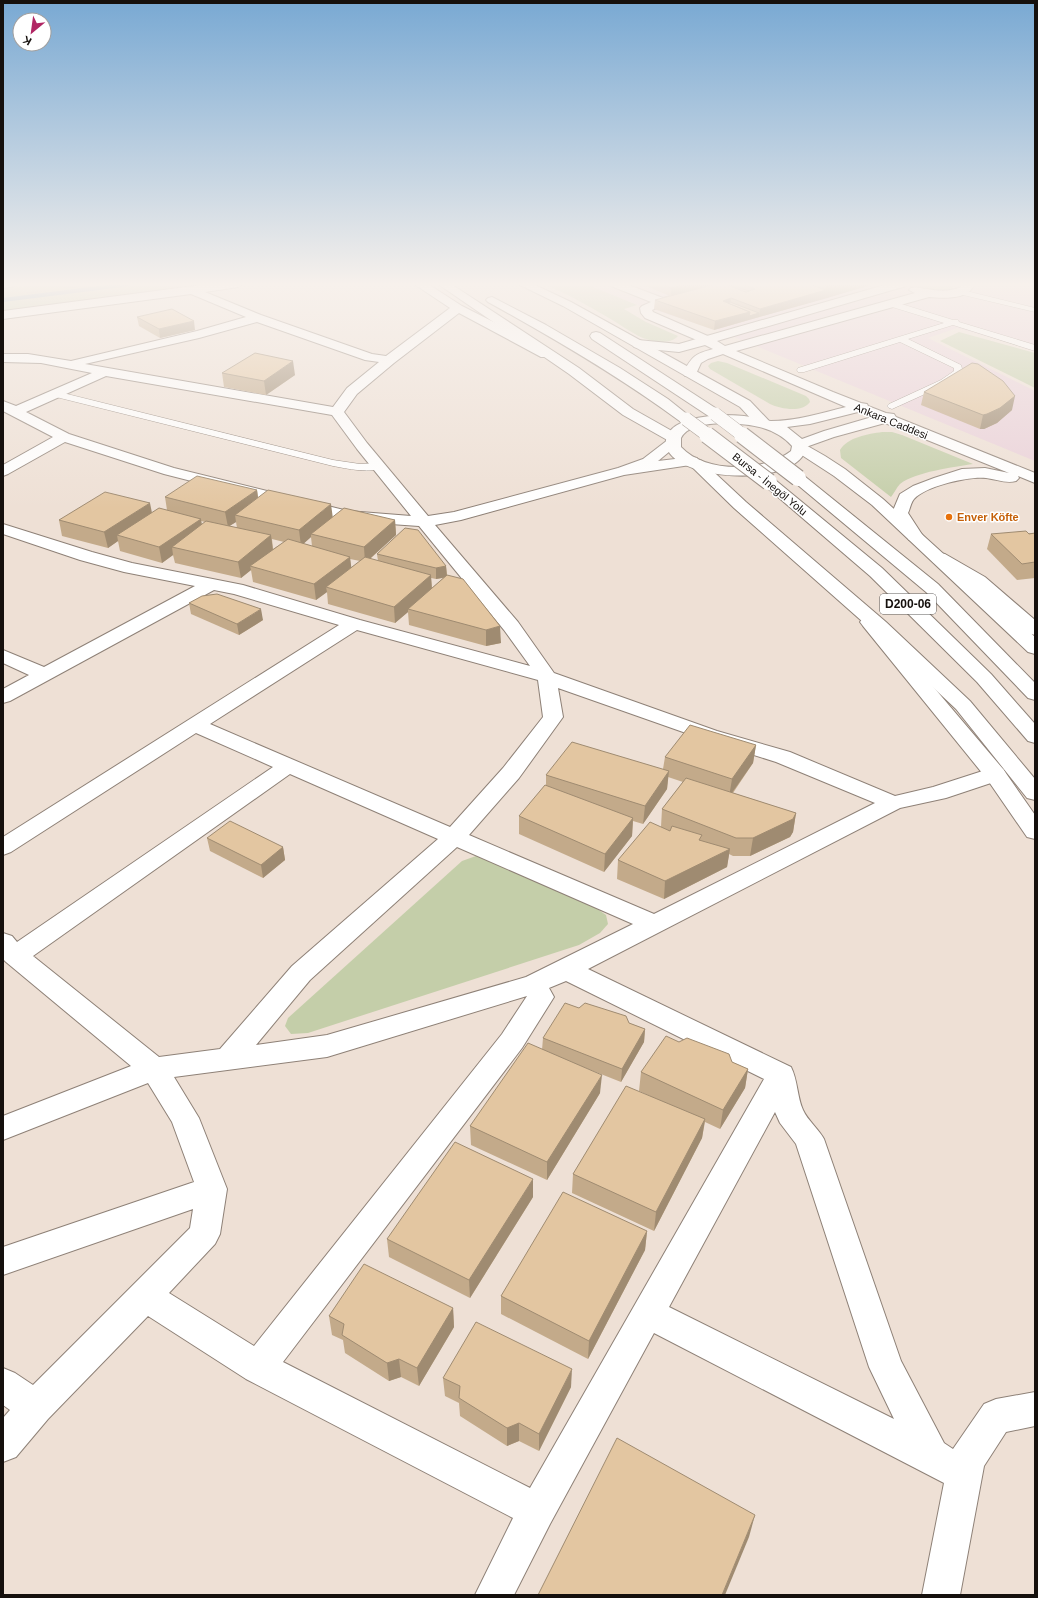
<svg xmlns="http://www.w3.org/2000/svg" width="1038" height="1598" font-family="Helvetica,sans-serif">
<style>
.industrial{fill:#ead1d9}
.green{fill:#c4cea9}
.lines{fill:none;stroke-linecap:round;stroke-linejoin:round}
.stream{stroke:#7298b4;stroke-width:4}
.lane-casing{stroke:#8e8177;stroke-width:1}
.street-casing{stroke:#8e8177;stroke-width:2}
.secondary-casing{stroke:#8e8177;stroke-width:2}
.highway-casing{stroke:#8e8177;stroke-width:2}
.path{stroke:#a49990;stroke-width:1.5;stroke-dasharray:0.5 1.5;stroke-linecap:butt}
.lane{fill:#fff;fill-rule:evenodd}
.street{fill:#fff;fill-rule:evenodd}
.secondary{fill:#fff;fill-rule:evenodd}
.highway{fill:#fff;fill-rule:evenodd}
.highway-bridge-far1-casing{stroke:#8e8177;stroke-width:14;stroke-linecap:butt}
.highway-bridge-casing{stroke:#8e8177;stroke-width:18;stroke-linecap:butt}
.highway-bridge-far1{stroke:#fff;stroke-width:13}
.highway-bridge{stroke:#fff;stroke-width:16}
.wall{fill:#c3aa8a;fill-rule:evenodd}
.shaded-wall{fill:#9f8b71}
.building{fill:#e3c6a1;stroke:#9f8b71}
.food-dot{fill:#e8710a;stroke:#fff;stroke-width:1.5}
.labels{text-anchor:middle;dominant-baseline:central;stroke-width:3;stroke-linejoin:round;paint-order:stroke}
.far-street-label{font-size:11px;fill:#15100d;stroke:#fff}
.far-food-label{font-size:11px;font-weight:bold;fill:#c56008;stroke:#fff;text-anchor:start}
.shield{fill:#fff;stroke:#5b5856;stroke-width:1}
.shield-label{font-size:12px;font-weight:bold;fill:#15100d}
</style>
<rect width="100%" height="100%" fill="#eee0d5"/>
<!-- industrial -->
<path class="industrial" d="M586 284H1035V350L957 328 928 338 1033 390 1035 393V461L715 329 637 305Z"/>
<!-- green -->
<g class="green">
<path d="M45 284H222L3 312V289Z"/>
<path d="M543 284H586L637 305 624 309 646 322 678 336C670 345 654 342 643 338 631 333 620 324 609 318 587 305 566 293 543 284Z"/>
<path d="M915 284H954L955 285 953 288C942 293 925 292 915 284Z"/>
<path d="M959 332 1035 353V388L940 341Z"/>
<path d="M718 361 727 363 806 396 809 399 810 402C802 413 781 409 770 404L710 369 708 366 711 363Z"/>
<path d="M882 432H892L902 435 973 464C954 467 915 472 900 484 897 487 894 493 891 497L841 458 840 450C848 437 868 434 882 432Z"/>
<path d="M476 856H491L593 906 606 915 608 924 600 933 579 945 308 1033 291 1034 285 1026 288 1018 462 861Z"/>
</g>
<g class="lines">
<!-- stream -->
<path class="stream" d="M3 300 130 284"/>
<defs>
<g id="lane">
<path d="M959 290H962L1035 308V312L959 294Z"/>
<path d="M889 302H895L953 320H958L959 322 1035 345V351L953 325 908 339 961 365 963 372 947 384 892 409 889 408 887 406 889 404 941 380 954 371V368L900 342 804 372H798L797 370 798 368 944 323 889 306Z"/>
<path d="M55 391 333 460 360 464 378 463 383 466C375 475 344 468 333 466L52 396 50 394Z"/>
</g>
<g id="street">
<path d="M3 284H17L16 286 3 288Z"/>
<path d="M209 284H243L238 287 205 292 261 315 372 354 386 356 450 308 414 284H428L462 306 551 351 552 354 551 357H541L459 313 394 363 357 394 344 412 367 443 428 516 454 512 618 468 643 459 669 439 674 438 679 439 681 442 658 461 692 457 697 458 699 461 697 464 624 475 461 520 435 525 518 622 554 673 717 731 790 752 895 796 933 787 995 767 1003 769 1006 774 1003 779 946 798 900 808 588 969 791 1067C798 1081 797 1097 803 1110 808 1121 818 1128 824 1139L901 1361 944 1443 953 1449 984 1404 996 1399 1035 1392V1426L1006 1432 984 1466 960 1595H922L944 1483 654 1333 550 1524 514 1595H475L513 1518 246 1379 148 1316 48 1419 16 1457 3 1462V1418L10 1410 3 1405V1368L15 1373 33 1385 190 1228 193 1209 3 1275V1247L194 1182 172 1122 148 1083 3 1140V1116L131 1066 6 962 3 959V933L12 936 17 942 273 767 196 733 11 852 3 855V837L339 625 234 594 214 590 10 701 3 703V689L29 675 3 663V650L44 667 195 586 124 572 80 560 3 534V524L92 552 132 563 243 585 360 620 530 666 504 630 419 526 348 521 164 474 65 442 8 474 3 476V465L53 437 3 411V401L16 406 92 373 41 363 3 362V354H28L71 361 197 331 246 317 191 294 3 319V311ZM257 322 365 360 379 362 347 388 333 407 85 364 199 338ZM106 376 332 415 357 449 411 516 348 511 174 468 69 434 26 412ZM357 630 538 680 543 717 503 768 450 827 210 724ZM558 688 703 739 776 762 875 803 654 914 469 835 519 778 563 717ZM290 774 438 839 292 966 220 1049 159 1057 33 956ZM457 847 633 924 526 977 327 1035 256 1045 310 980ZM566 981 764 1079 530 1488 283 1362 522 1048 554 997 549 988ZM527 996 502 1034 254 1346 169 1293 215 1244 220 1234 227 1189 199 1118 174 1077 327 1057ZM775 1112 780 1123 796 1144 869 1367 894 1419 669 1307Z"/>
<path d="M610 284H626L663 298 716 284H736L735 286 666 304 652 310 653 312 710 337 712 340 710 343 706 344 645 318 641 313 640 308 642 306 651 302 611 286Z"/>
</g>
<g id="secondary">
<path d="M888 284H907L906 286 717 341 725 346 915 293 909 290 911 288C917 286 921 289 927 289 938 291 950 292 961 287V284H972L973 287C966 300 941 298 929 297L736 351 833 392 861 403 867 404 868 406 886 413 894 414 896 417 1035 473V483L1018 476 1019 478 1016 481C1006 484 996 479 986 478 969 476 926 486 914 499 911 502 910 509 908 513L923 536 921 540 915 541 909 540 892 513 900 494 913 486 934 478 962 469 985 468 1009 473 885 423 834 437 806 447C801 490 661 482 666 440 670 414 725 414 744 416 753 417 763 421 771 421 796 421 822 413 846 407L723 354 708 359 701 363 695 376H685L683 373C692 356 695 354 713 349L705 345 679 352 638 348 634 347 632 344 634 341 638 340 679 344ZM858 412 872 417 824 431 802 439 787 427 810 424ZM724 423C749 424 774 426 792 446L791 451C763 472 706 474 681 447V438C688 424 711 424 724 423Z"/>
<path d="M939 553 945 554 985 577 1035 620V635L1028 633 973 585 933 562 931 558 933 554Z"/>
<path d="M869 617 875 618 1003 769 1035 815V839L1027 837 987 779 863 626 860 622 863 618Z"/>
</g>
<g id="highway">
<path d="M438 284H451L579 368 633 409 679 435 681 438 679 441 674 442 669 441 623 415 569 374Z"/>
<path d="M518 284H533L571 302 750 401 771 423 769 426C757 429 748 415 740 407L563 306Z"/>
<path d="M492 297 546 325 620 368 668 399 693 419 691 422 686 423 681 422C620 377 555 339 488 302L486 300 488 298Z"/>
<path d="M596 332 600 333 720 411 722 414 720 417 715 418 710 417 592 339 590 336 592 333Z"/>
<path d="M799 443 804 444 825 456 845 469 883 499 1035 637V654L1028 652 872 505 834 476 794 450 792 447 794 444Z"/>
<path d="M697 459 702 461 746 502 886 622 970 701 1035 779V800L1027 798 956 709 872 630 734 508 692 467 689 464 692 461Z"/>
<path d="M798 473 803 475 938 584 1035 683V700L1028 698 926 592 793 481 790 478 793 475Z"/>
<path d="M769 477 774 479 882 568 991 674 1035 724V743L1028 741 977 682 870 576 764 485 761 482 764 479Z"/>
</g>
</defs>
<!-- lane casing -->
<use href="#lane" class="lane-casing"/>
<!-- street casing -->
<use href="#street" class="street-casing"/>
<!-- secondary casing -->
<use href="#secondary" class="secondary-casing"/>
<!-- highway casing -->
<use href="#highway" class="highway-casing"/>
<!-- path -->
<path class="path" d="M27 293 76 287"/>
<!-- lane -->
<use href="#lane" class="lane"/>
<!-- street -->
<use href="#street" class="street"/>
<!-- secondary -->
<use href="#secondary" class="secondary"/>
<!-- highway -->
<use href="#highway" class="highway"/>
<defs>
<g id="highway-bridge-far1">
<path d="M715 414 744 436"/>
<path d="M686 419 709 436"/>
</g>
<g id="highway-bridge">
<path d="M707 435 769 482"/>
<path d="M742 435 798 478"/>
</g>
</defs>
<!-- highway-bridge-far1 casing -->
<use href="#highway-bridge-far1" class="highway-bridge-far1-casing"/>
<!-- highway-bridge casing -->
<use href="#highway-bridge" class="highway-bridge-casing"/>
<!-- highway-bridge-far1 -->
<use href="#highway-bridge-far1" class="highway-bridge-far1"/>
<!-- highway-bridge -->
<use href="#highway-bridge" class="highway-bridge"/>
</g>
<!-- wall -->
<g class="wall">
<path d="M641 284H726L728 285 730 284H874L714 330 654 309 655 300 670 296Z"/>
<path d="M137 317 195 330 160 338 139 326Z"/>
<path d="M222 373 295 375 266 395 224 387Z"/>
<path d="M924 392 1012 410 997 423 984 429H980L921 405Z"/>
<path d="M257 490 258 498 332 517 395 520 396 535 370 559 378 561 377 554 446 566 447 575 501 643 486 646 409 625 408 612 395 623 328 604 327 592 316 600 253 582 251 570 241 578 175 563 173 555 162 563 120 551 118 541 108 548 62 536 59 520 152 513 167 510 165 497ZM201 521 205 522 202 525ZM236 522 237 528 229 526ZM311 537 312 546 303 544ZM272 539 284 542 273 549ZM350 559 360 561 351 568ZM431 578 436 579 443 578 432 588Z"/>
<path d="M1035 533V578L1017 580 987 549 991 534Z"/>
<path d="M189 603 263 620 239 635 191 614Z"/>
<path d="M756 745 753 763 733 793 796 813 793 832 790 837 750 856H733L729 854 727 867 664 899 617 879 618 860 661 827 662 809 683 782 668 777 667 789 643 824 633 821 632 836 604 872 519 834V816L546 785V775L663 769 665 757Z"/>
<path d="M207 838 283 847 285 860 263 878 210 851Z"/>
<path d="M579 1008 629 1023 645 1029 644 1042 621 1082 578 1065 600 1093 547 1180 471 1145 470 1126 542 1050 543 1038Z"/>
<path d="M679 1042 732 1062 748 1069 745 1088 720 1129 705 1122 702 1138 654 1231 572 1193 573 1174 650 1096 639 1091 641 1072Z"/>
<path d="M533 1197 470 1298 389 1257 387 1239Z"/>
<path d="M647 1231 645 1250 588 1359 501 1314V1296Z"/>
<path d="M453 1308 454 1327 419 1386 401 1377 389 1381 345 1353 343 1340 332 1335 329 1316Z"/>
<path d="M443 1378 571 1387 539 1451 519 1441 507 1446 460 1416 459 1403 445 1396Z"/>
</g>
<!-- shaded-wall -->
<g class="shaded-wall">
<path d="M687 284H718L671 297V288Z"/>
<path d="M833 284H874L824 299 826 286Z"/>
<path d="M826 290 824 299 759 317 760 309Z"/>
<path d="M731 298 730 306 723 301Z"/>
<path d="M750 312 759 313V317L714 330 715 321Z"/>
<path d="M194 321 195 330 160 338 159 329Z"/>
<path d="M293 361 295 375 266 395 264 381Z"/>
<path d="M1015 396 1012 410 997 423 984 429H980L983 415Z"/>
<path d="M257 490 259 505 235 515 236 522 228 527 225 512Z"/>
<path d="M150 503 153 518 117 535 118 541 108 548 104 532Z"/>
<path d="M331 504 333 519 311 534V537L301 546 299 530Z"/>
<path d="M201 519 203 534 172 547 173 555 162 563 159 547Z"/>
<path d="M395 520 396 535 365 563 364 547Z"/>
<path d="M271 535 273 551 250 566 251 570 241 578 238 562Z"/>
<path d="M350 557 352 573 326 587 327 592 316 600 314 584Z"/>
<path d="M446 566 447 577 436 579V568Z"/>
<path d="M431 575 432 592 408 609V612L395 623 394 607Z"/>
<path d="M261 609 263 620 239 635 237 624Z"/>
<path d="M500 626 501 643 486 646V630Z"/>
<path d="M756 745 753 763 729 797 732 779Z"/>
<path d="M669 771 667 789 643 824 645 806Z"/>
<path d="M796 813 793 832 790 837 750 856 753 838Z"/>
<path d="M633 818 632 836 604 872 605 854Z"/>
<path d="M283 847 285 860 263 878 261 865Z"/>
<path d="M730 849 727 867 664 899 665 881Z"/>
<path d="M645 1029 644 1042 621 1082 622 1069Z"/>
<path d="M748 1069 745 1088 720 1129 723 1110Z"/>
<path d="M602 1075 600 1093 547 1180V1162Z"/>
<path d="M705 1119 702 1138 654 1231 656 1212Z"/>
<path d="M533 1179V1197L470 1298 469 1280Z"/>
<path d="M647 1231 645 1250 588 1359 589 1341Z"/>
<path d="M453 1308 454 1327 419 1386 417 1368Z"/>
<path d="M399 1359 401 1377 389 1381 387 1363Z"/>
<path d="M572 1369 571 1387 539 1451V1434Z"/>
<path d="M519 1423V1441L507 1446V1428Z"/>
<path d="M755 1515 749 1537 725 1595H722Z"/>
</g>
<!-- building -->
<g class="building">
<path d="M662 284H687L671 288Z"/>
<path d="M716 284H726L746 292 755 289 742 284H809L826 290 760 309 731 298 723 301 750 312 715 321 655 300Z"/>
<path d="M821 284H833L826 286Z"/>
<path d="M728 285H730L749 291 746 292Z"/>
<path d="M730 302 759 313 749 316 750 312 728 303Z"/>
<path d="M172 309 194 321 159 329 137 317Z"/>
<path d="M255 353 293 361 264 381 222 373Z"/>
<path d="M972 363 978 364 1003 381 1015 396 1000 408 987 414 983 415 924 392Z"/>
<path d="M197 476 257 490 225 512 165 497Z"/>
<path d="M268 490 331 504 299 530 235 515Z"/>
<path d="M105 492 150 503 104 532 59 520Z"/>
<path d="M159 508 201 519 159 547 117 535Z"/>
<path d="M344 508 395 520 364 547 311 534Z"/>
<path d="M206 521 271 535 238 562 172 547Z"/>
<path d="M405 528 418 530 446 566 436 568 377 554Z"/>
<path d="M1026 531 1029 534 1035 533V562L1022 564 991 534Z"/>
<path d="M288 539 350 557 314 584 250 566Z"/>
<path d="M365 557 431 575 394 607 326 587Z"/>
<path d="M447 575 463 579 500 626 486 630 408 609Z"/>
<path d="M217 594 261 609 237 624 189 603 202 596Z"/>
<path d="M690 725 756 745 732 779 665 757Z"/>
<path d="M572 742 669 771 645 806 546 775Z"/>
<path d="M686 778 796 813 793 819 753 838H736L662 809Z"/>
<path d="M545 785 633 818 605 854 519 816Z"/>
<path d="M230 821 283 847 261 865 207 838Z"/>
<path d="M650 822 670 831 672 826 702 835 699 840 730 849 665 881 618 860Z"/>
<path d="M565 1003 579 1008 585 1003 626 1016 629 1023 645 1029 622 1069 543 1038Z"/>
<path d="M666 1036 679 1042 687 1038 729 1054 732 1062 748 1069 723 1110 641 1072Z"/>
<path d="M528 1043 602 1075 547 1162 470 1126Z"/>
<path d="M626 1086 705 1119 656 1212 573 1174Z"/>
<path d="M455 1142 533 1179 469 1280 387 1239Z"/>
<path d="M563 1192 647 1231 589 1341 501 1296Z"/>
<path d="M364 1264 453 1308 417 1368 399 1359 387 1363 342 1335 344 1324 329 1316Z"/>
<path d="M476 1322 572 1369 539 1434 519 1423 507 1428 459 1398 460 1386 443 1378Z"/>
<path d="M617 1438 755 1515 722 1595H538Z"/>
</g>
<!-- sky -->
<linearGradient id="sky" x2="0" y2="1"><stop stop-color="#79a9d3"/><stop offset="0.56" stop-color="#f7f1ec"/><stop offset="1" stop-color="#f7f1ec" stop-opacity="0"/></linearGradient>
<rect width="1038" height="508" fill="url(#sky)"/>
<!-- markers -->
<circle class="food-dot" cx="949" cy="517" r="4"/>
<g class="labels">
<!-- far-street labels -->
<g class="far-street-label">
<text transform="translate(891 421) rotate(22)">Ankara Caddesi</text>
<text transform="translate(770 484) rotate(39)">Bursa - İnegöl Yolu</text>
</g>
<!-- far-food labels -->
<g class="far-food-label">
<text x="957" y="517">Enver Köfte</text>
</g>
<!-- shield labels -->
<rect class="shield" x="880" y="594" width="56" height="20" rx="3"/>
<g class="shield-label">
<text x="908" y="604">D200-06</text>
</g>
</g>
<!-- border -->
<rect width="1038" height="1598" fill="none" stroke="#15100d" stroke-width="8"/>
<!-- north arrow -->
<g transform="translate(32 32) rotate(209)"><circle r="19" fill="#ffffff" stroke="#a19f9e"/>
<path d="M0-3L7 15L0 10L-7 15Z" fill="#b12664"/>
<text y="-6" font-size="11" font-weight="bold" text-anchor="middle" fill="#15100d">K</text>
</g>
</svg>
